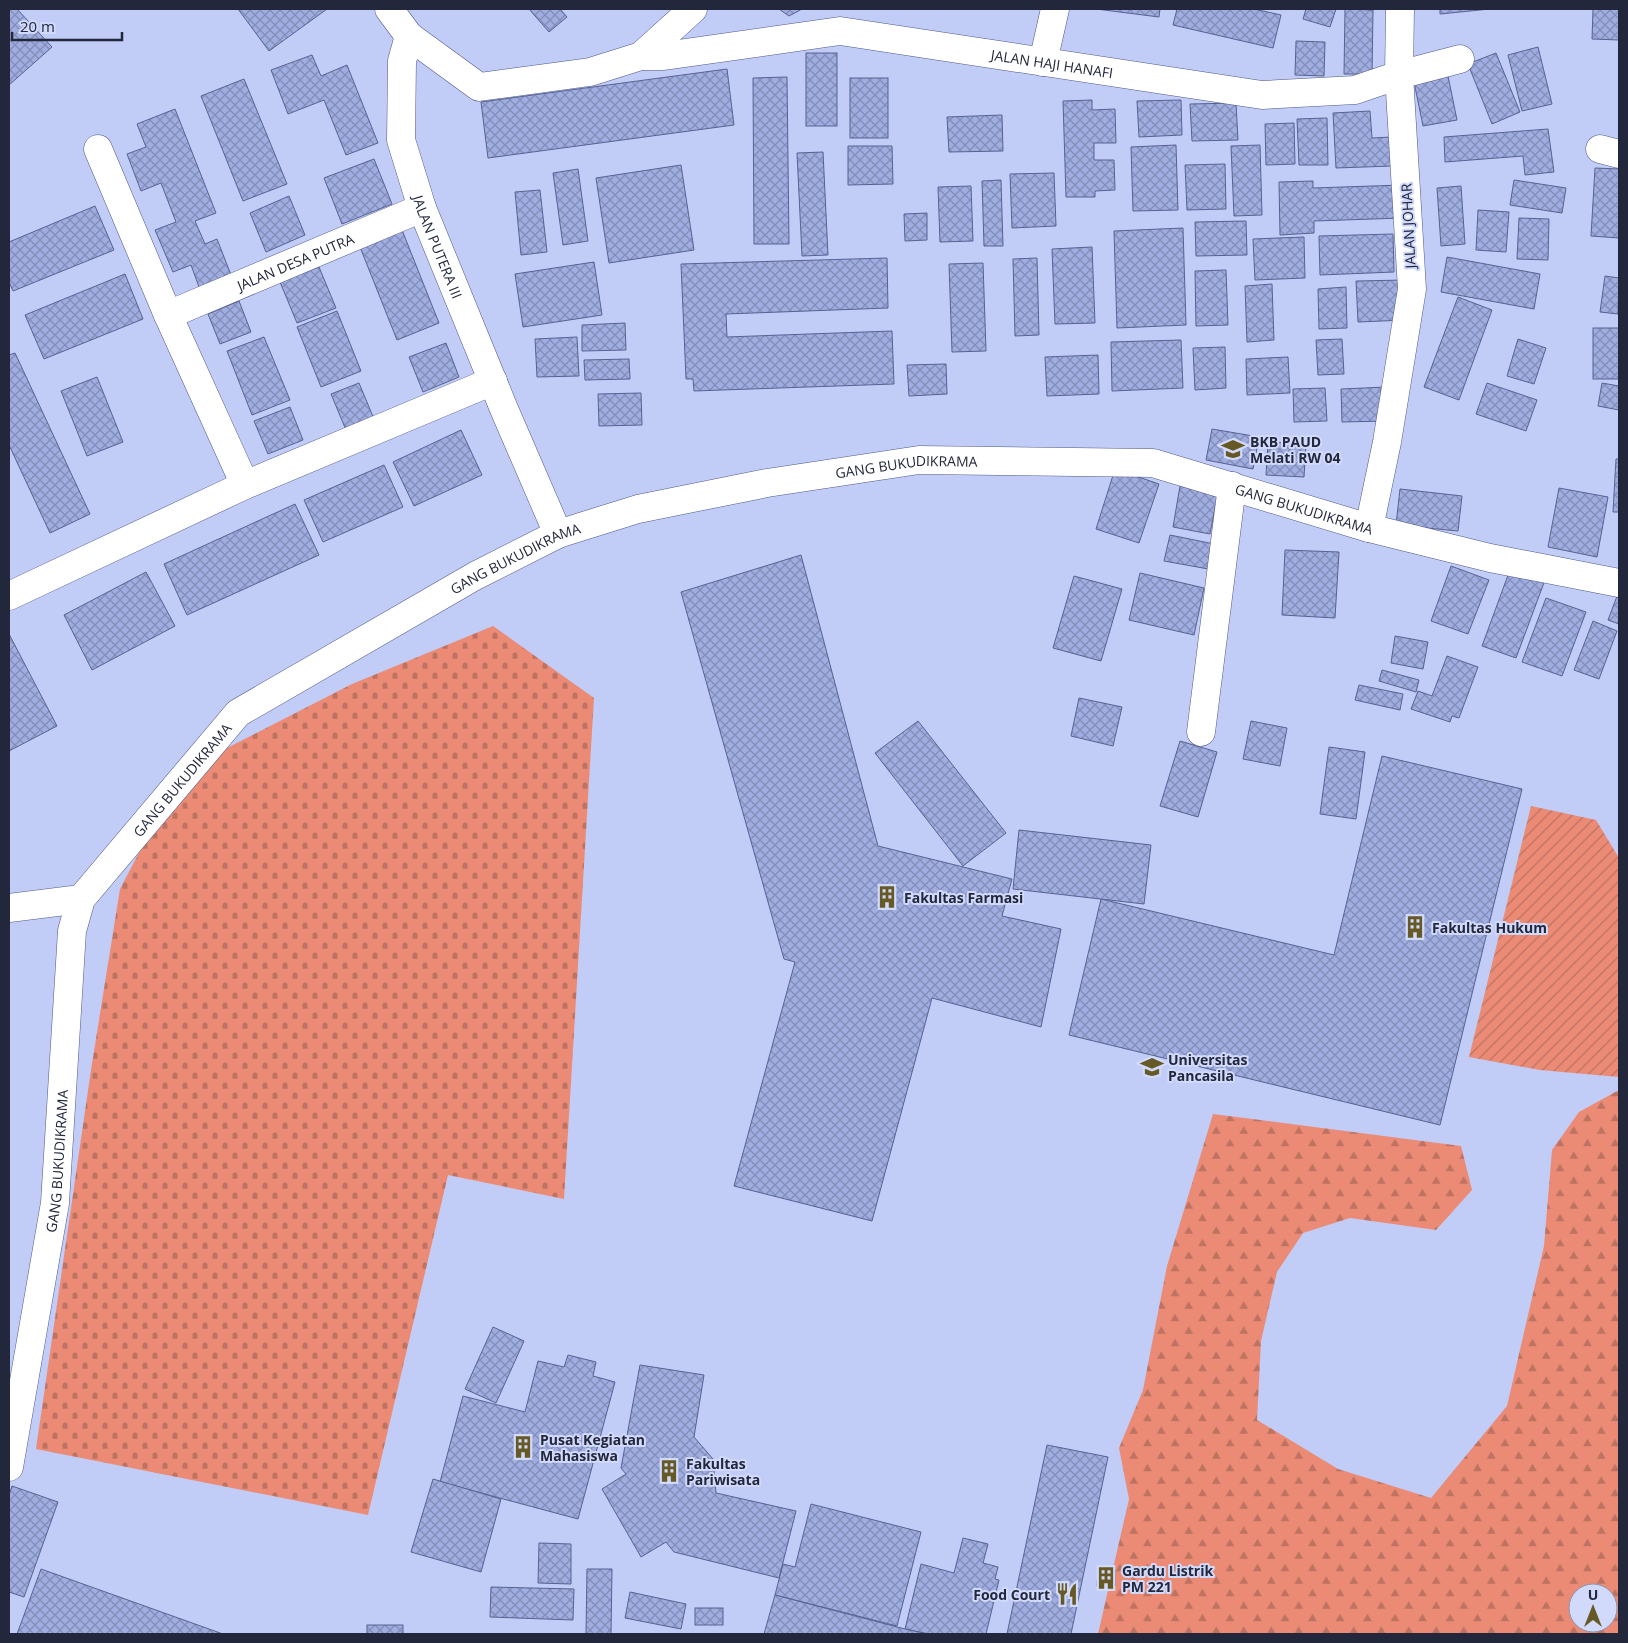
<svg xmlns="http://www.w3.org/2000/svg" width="1628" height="1643" font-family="'Open Sans',sans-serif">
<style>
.forest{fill:url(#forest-firs);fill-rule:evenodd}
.cemetery{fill:url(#cemetery-stones)}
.garden{fill:url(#garden-furrows)}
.building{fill:url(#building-cross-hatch);stroke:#586292}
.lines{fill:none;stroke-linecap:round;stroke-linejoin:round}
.minor-casing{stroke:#4f5988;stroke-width:29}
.minor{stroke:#fff;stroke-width:28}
.labels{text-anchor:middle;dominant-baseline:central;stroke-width:4;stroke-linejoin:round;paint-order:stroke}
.street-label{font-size:14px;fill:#22273b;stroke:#d1dafb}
.poi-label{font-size:14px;font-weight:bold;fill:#22273b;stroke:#d1dafb;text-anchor:start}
</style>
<defs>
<pattern id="forest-firs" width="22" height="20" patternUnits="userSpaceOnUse" patternTransform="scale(1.25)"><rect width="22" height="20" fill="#eb8b75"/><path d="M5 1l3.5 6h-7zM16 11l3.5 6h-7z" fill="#be7261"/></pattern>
<pattern id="cemetery-stones" width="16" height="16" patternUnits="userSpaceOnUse" patternTransform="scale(1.25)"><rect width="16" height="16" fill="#eb8b75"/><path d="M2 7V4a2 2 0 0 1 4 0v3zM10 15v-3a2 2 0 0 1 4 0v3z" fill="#be7261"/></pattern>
<pattern id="garden-furrows" width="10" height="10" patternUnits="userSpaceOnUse" patternTransform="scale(1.25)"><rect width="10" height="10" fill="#eb8b75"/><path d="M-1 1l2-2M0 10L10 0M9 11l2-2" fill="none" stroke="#be7261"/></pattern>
<pattern id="building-cross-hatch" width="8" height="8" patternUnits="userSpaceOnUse" patternTransform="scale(1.25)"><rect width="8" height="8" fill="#a0ade1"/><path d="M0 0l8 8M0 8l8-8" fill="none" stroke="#828db8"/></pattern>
</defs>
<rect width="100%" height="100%" fill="#c1ccf7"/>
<!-- forest -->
<path class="forest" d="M1619 1090V1634H1098L1129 1499 1119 1448 1143 1390 1167 1266 1213 1114 1461 1146 1472 1190 1436 1230 1350 1218 1303 1233 1277 1272 1261 1341 1257 1420 1338 1469 1431 1498 1507 1406 1544 1246 1552 1150 1579 1112ZM1578 1593H1608V1623H1578Z"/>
<!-- cemetery -->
<path class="cemetery" d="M493 626 594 698 564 1199 448 1175 368 1515 36 1449 91 1070 120 889 142 847 225 749 352 684Z"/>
<!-- garden -->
<path class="garden" d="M1531 806 1596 820 1619 858V1077L1540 1070 1469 1057Z"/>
<!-- building -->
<g class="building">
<path d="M9 9H17L52 47 9 85Z"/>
<path d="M238 9H327L269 51Z"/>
<path d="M529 9H560L567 17 549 32Z"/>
<path d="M779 9H802L789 16Z"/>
<path d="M1096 9H1160L1159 17Z"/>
<path d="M1177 9H1254L1281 15 1273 48 1173 25Z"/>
<path d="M1306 9H1336L1330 27 1303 19Z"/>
<path d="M1345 9 1373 10 1372 74H1344Z"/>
<path d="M1440 9H1490L1440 14Z"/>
<path d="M1593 9H1619V40L1592 39Z"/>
<path d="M1296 41 1325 42 1324 76 1295 75Z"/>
<path d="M1538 47 1552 104 1522 111 1508 55Z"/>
<rect x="806" y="53" width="31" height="73"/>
<path d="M1496 53 1520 112 1492 124 1468 64Z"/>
<path d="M312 55 321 76 347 65 378 143 346 155 324 100 288 114 271 70Z"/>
<path d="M727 69 734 125 488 158 481 102Z"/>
<path d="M1448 76 1457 120 1423 126 1414 82Z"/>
<path d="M787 77 789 244H754L753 78Z"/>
<rect x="850" y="78" width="38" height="60"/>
<path d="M244 79 287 184 243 201 201 96Z"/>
<path d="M1092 100V110L1115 109 1116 143H1094V160H1114L1115 190 1095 191V197H1066L1063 101Z"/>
<path d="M1181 100 1182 135 1139 137 1137 101Z"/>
<path d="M1236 103 1238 140 1192 141 1190 104Z"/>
<path d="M175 109 216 213 195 221 205 244 217 239 231 275 199 287 191 265 173 272 155 230 176 222 161 183 141 191 127 154 146 147 137 124Z"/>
<path d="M1370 111 1372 138 1391 137 1392 166 1336 168 1333 113Z"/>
<path d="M1002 115 1003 151 949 152 947 117Z"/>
<path d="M1327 118 1328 165H1299L1297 119Z"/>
<path d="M1294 123 1295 164 1266 165 1265 124Z"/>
<path d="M1548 129 1554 172 1525 175 1523 156 1445 162 1444 137Z"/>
<path d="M1176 145 1178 210 1133 211 1131 147Z"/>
<path d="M1260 145 1262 215 1234 216 1231 146Z"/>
<path d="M848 146H892L893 184 848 185Z"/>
<path d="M823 152 828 255 802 256 797 153Z"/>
<path d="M374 159 392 204 342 224 324 178Z"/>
<path d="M1225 164 1226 209 1187 210 1185 165Z"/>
<path d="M681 165 694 250 609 263 596 178Z"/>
<path d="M1595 168 1619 169V238L1591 236Z"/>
<path d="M578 169 588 241 563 245 553 173Z"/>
<path d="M1054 173 1056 226 1012 228 1010 174Z"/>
<path d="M1001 180 1003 246H984L982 181Z"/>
<path d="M1514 180 1566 188 1562 213 1510 205Z"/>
<path d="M1313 181V188L1402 185 1403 218 1314 221V233L1280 235 1279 182Z"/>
<path d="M971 186 973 241 940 242 938 187Z"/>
<path d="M1461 186 1465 244 1441 246 1437 188Z"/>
<path d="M540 190 547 252 521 255 515 192Z"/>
<path d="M289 196 305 235 266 252 250 213Z"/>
<path d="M95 206 114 250 13 291 9 282V242Z"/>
<path d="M1478 210 1509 212 1506 252 1476 250Z"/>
<path d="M927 213V240L905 241 904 214Z"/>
<path d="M1519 218 1549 219 1548 260 1517 259Z"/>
<path d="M1246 221 1247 255 1196 256 1195 222Z"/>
<path d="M400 225 439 323 397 340 358 242Z"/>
<path d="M1183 228 1186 325 1117 328 1114 231Z"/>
<path d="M1393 234 1394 272 1320 275 1319 236Z"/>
<path d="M1304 237 1305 278 1255 280 1253 239Z"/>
<path d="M1092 247 1095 323 1055 324 1052 249Z"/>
<path d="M1447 257 1540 274 1534 309 1441 292Z"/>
<path d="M887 258 888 308 726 314 727 337 892 331 894 384 694 391 693 379H686L681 264Z"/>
<path d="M1037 258 1039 335 1015 336 1013 259Z"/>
<path d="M594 262 602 315 523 327 515 274Z"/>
<path d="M983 263 986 351 952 352 949 264Z"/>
<path d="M319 267 336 308 297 323 280 282Z"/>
<path d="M1226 270 1228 325 1196 326 1195 271Z"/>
<path d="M125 274 143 319 44 359 25 315Z"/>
<path d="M1605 276 1619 278 1618 314 1600 312Z"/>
<path d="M1405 280 1406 320 1358 322 1356 281Z"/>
<path d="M1272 284 1274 340 1247 342 1245 286Z"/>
<path d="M1346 287 1347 328 1319 329 1318 289Z"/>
<path d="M1458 297 1492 310 1459 400 1424 387Z"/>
<path d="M239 301 251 332 220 344 208 314Z"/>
<path d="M337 311 361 371 321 387 297 327Z"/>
<path d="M625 323 626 350 582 351V325Z"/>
<rect x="1593" y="328" width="26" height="51"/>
<path d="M264 337 290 400 252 415 227 351Z"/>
<path d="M577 337 579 376 537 377 535 339Z"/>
<path d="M1342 339 1344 374 1318 375 1316 340Z"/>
<path d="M1518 339 1546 348 1534 384 1507 376Z"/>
<path d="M1181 340 1183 388 1112 391 1111 342Z"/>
<path d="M446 343 459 377 423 392 409 357Z"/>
<path d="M1225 347 1226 388 1195 390 1193 348Z"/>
<path d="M15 353 90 514 50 533 9 445V355Z"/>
<path d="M1098 355 1099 394 1047 396 1045 357Z"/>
<path d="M1288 357 1290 393 1247 395 1246 359Z"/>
<path d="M629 359 630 379 585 380 584 360Z"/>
<path d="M946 364 947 394 909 396 907 365Z"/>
<path d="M97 377 123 442 87 456 61 391Z"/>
<path d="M359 383 374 419 346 430 331 394Z"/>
<path d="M1487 383 1537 400 1526 431 1476 414Z"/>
<path d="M1602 383 1619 386V410L1598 406Z"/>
<path d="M1386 387 1387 421 1342 422 1341 389Z"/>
<path d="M1325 388 1327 421 1294 422 1293 389Z"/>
<path d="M641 393 642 425 599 426 598 394Z"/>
<path d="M290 407 303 440 268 454 254 421Z"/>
<path d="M1212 429 1259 437 1253 469 1206 460Z"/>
<path d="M461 430 482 475 414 506 393 462Z"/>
<path d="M1268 442 1306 444 1304 477 1266 475Z"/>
<path d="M1616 459H1619V512H1613Z"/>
<path d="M384 465 403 507 323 542 304 500Z"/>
<path d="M1115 469 1159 484 1139 543 1096 529Z"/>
<path d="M1180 486 1218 493 1210 534 1173 527Z"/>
<path d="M1559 488 1608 497 1597 557 1548 547Z"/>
<path d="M1400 489 1462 496 1458 531 1396 525Z"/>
<path d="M295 504 319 555 187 615 164 564Z"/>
<path d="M1170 535 1219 545 1214 570 1164 561Z"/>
<path d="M1285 550 1339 552 1335 618 1282 615Z"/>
<path d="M801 555 878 846 1012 879 1002 916 1061 929 1041 1027 932 998 872 1221 734 1186 795 962 784 959 681 592Z"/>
<path d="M1451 566 1489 580 1468 634 1431 621Z"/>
<path d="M1511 567 1545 580 1516 658 1482 646Z"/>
<path d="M146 572 175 626 92 670 64 615Z"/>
<path d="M1140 573 1204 588 1194 635 1129 620Z"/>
<path d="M1074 576 1122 589 1101 661 1053 648Z"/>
<path d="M1619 591V624L1608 620Z"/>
<path d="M1546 598 1586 612 1562 676 1522 662Z"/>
<path d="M1593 621 1617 631 1599 679 1574 670Z"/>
<path d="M9 634 57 726 9 751Z"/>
<path d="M1395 636 1428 642 1423 669 1391 663Z"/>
<path d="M1447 656 1478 667 1459 718 1452 716 1450 722 1411 709 1418 691 1432 696Z"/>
<path d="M1382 670 1419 680 1416 692 1379 681Z"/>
<path d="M1359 685 1403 694 1400 710 1355 700Z"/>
<path d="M1079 698 1122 707 1113 746 1071 736Z"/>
<path d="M918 721 1006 833 963 866 875 753Z"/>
<path d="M1251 721 1287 728 1280 766 1243 759Z"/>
<path d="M1180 741 1217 752 1198 817 1160 806Z"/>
<path d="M1329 747 1365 752 1356 819 1320 814Z"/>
<path d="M1382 756 1522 789 1440 1125 1069 1035 1101 899 1334 955Z"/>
<path d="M1019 830 1151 845 1144 904 1013 889Z"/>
<path d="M493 1327 524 1341 496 1403 465 1389Z"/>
<path d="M568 1355 596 1362 593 1376 615 1382 578 1519 440 1482 463 1396 525 1412 538 1361 564 1367Z"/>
<path d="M640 1365 704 1375 694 1437 713 1459 716 1493 796 1511 779 1578 674 1552 666 1542 641 1557 602 1489 626 1474 621 1468Z"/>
<path d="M1047 1445 1108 1457 1071 1634H1007Z"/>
<path d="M433 1479 501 1499 481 1572 411 1552Z"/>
<path d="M12 1486 58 1502 24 1597 9 1592V1495Z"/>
<path d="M811 1504 921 1532 897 1626 775 1595 783 1564 795 1567Z"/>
<path d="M963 1538 988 1544 983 1563 998 1567 995 1579 999 1580 986 1634H928L905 1629 921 1564 954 1573Z"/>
<path d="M539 1543 571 1544V1584L538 1583Z"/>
<path d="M41 1569 223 1634H17Z"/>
<path d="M587 1569H612L611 1634H586Z"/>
<path d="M1098 1570H1115V1586H1097Z"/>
<path d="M491 1587 574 1589 573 1620 490 1617Z"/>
<path d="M630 1592 686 1604 681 1629 625 1618Z"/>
<path d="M775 1595 905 1629 928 1634H764Z"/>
<rect x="695" y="1608" width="28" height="17"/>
<rect x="367" y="1625" width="36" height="9"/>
</g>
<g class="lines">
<defs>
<g id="minor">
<path id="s1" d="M389 9 409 36 479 87 590 72 641 56H664L840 31 1262 95 1355 90 1399 75 1460 59"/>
<path id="s2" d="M409 36 402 61 401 140 422 208 504 409 558 534"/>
<path d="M641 56 693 9"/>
<path d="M1043 62 1055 9"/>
<path d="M98 149 168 315 245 485"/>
<path d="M1600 149 1619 154"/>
<path id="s3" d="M168 315 422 208"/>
<path d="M1369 528 1387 442 1412 289 1399 75 1400 9"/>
<path d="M9 596 245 485 493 381"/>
<path d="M1201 732 1232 486"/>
<path d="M9 908 81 899"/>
<path id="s4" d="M9 1467 55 1203 72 931 81 899 238 713 475 576 558 534 638 509 767 483 919 460 1153 463 1369 528 1490 558 1619 583"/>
</g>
</defs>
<!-- minor casing -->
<use href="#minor" class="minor-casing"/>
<!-- minor -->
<use href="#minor" class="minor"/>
</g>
<!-- icons -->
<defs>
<symbol id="school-bare" viewBox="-9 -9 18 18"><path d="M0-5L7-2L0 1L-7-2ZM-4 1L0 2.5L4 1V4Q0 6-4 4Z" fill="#675926" stroke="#d1dafb" stroke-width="2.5" paint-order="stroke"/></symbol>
<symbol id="building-bare" viewBox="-9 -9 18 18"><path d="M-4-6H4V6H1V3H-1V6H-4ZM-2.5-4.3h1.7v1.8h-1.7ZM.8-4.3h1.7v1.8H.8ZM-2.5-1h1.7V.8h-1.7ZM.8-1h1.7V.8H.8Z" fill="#675926" stroke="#d1dafb" stroke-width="2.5" paint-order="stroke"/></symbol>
<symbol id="university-bare" viewBox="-9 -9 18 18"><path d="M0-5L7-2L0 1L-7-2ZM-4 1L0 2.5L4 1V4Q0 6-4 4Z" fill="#675926" stroke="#d1dafb" stroke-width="2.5" paint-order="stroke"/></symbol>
<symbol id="restaurant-bare" viewBox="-9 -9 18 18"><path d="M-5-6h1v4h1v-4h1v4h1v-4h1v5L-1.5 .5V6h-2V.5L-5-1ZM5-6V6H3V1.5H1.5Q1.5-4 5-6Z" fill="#675926" stroke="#d1dafb" stroke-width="2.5" paint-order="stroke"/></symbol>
</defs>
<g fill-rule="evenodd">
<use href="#school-bare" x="1217" y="433" width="32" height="32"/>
<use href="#building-bare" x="871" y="881" width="32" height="32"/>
<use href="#building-bare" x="1399" y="911" width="32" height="32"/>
<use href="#university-bare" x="1136" y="1051" width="32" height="32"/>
<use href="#building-bare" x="507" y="1431" width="32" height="32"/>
<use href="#building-bare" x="653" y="1455" width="32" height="32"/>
<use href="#building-bare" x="1090" y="1562" width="32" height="32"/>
<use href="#restaurant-bare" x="1051" y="1578" width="32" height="32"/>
</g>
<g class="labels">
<!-- street labels -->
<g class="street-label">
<text stroke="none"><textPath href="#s1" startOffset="701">JALAN HAJI HANAFI</textPath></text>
<text transform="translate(1408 226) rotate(-93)">JALAN JOHAR</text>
<text stroke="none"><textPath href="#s2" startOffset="218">JALAN PUTERA III</textPath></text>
<text stroke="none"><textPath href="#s3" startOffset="138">JALAN DESA PUTRA</textPath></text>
<text stroke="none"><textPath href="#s4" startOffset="1540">GANG BUKUDIKRAMA</textPath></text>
<text stroke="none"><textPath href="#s4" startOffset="1945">GANG BUKUDIKRAMA</textPath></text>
<text stroke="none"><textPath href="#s4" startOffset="1135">GANG BUKUDIKRAMA</textPath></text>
<text stroke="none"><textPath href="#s4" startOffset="730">GANG BUKUDIKRAMA</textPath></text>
<text stroke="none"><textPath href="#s4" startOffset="310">GANG BUKUDIKRAMA</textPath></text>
</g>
<!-- poi labels -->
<g class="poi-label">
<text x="1250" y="441">BKB PAUD<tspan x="1250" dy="16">Melati RW 04</tspan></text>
<text x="904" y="897">Fakultas Farmasi</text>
<text x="1432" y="927">Fakultas Hukum</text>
<text x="1168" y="1059">Universitas<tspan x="1168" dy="16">Pancasila</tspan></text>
<text x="540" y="1439">Pusat Kegiatan<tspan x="540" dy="16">Mahasiswa</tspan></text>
<text x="686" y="1463">Fakultas<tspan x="686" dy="16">Pariwisata</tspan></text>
<text x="1122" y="1570">Gardu Listrik<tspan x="1122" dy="16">PM 221</tspan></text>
<text x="1050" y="1594" text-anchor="end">Food Court</text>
</g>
</g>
<!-- border -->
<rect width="1628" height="1643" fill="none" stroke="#22273b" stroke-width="20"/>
<!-- north arrow -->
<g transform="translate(1593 1608)"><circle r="24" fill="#d1dafb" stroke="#8b92ae"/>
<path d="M0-4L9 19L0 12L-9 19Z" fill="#675926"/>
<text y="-8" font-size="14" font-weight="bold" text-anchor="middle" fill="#22273b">U</text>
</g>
<!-- scale -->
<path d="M12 32v8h110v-8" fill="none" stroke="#22273b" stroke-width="2.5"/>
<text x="20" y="32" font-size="15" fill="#22273b" stroke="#d1dafb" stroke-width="4" paint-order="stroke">20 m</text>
</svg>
